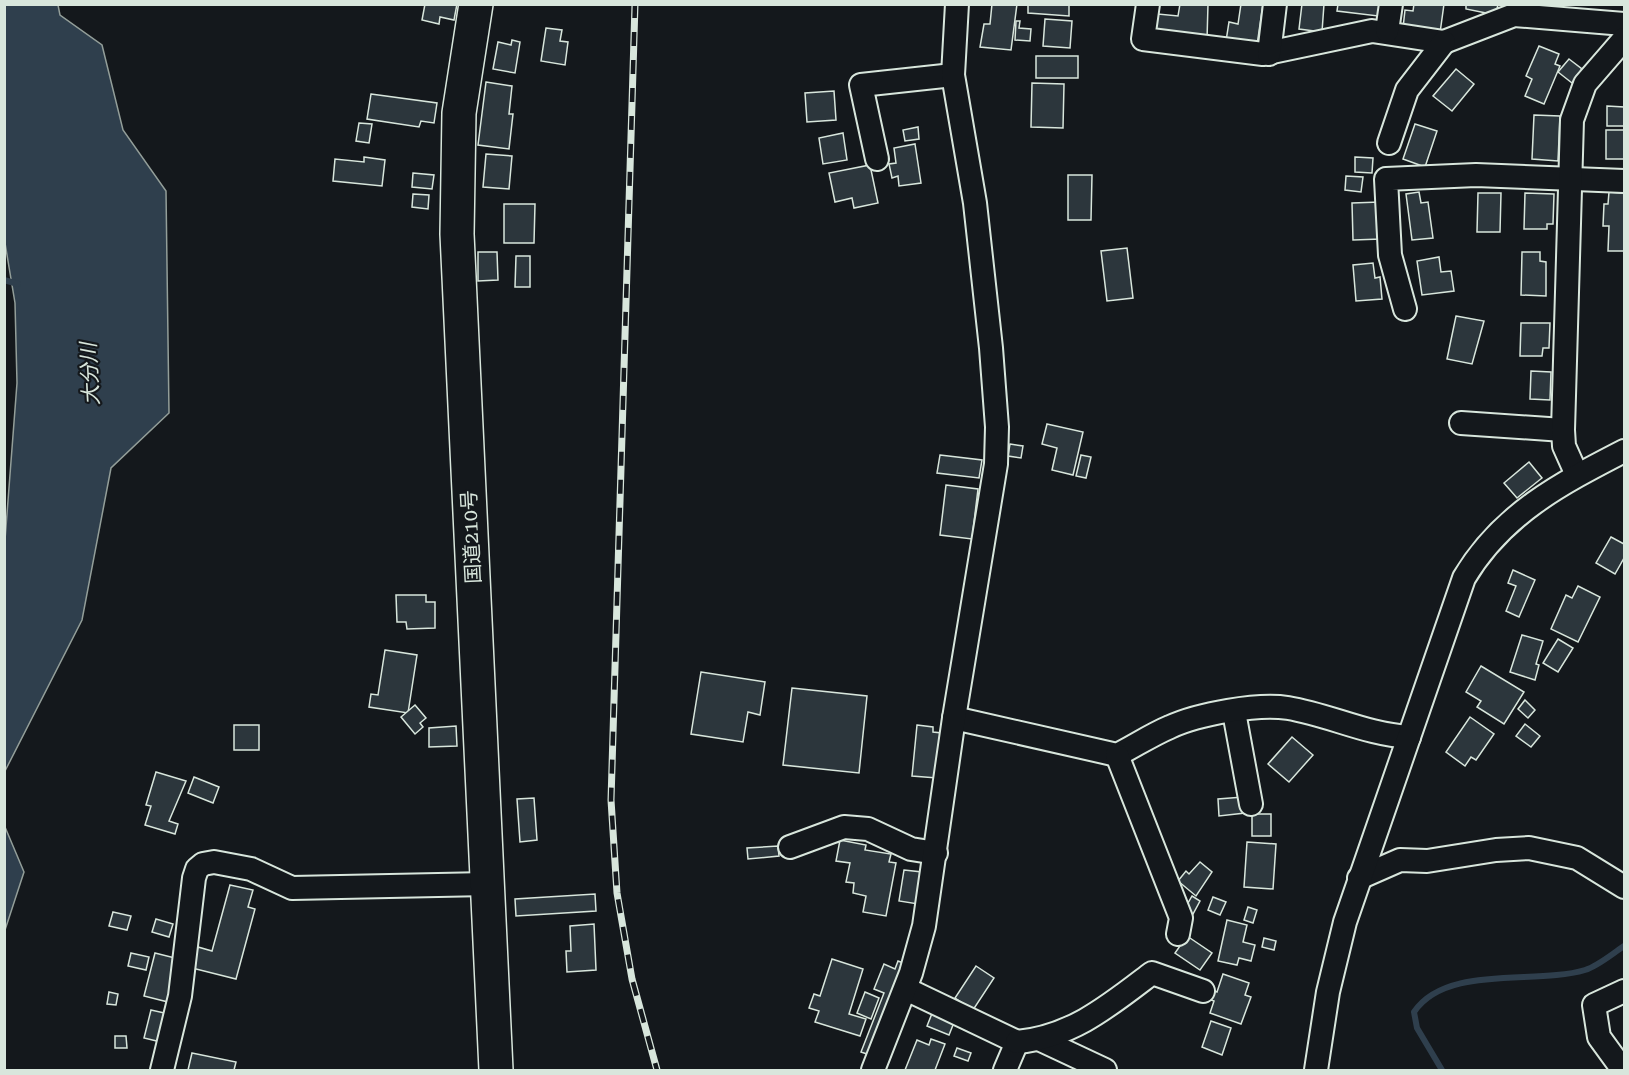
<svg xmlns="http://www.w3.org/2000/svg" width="1629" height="1075" font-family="'Roboto Serif','Noto Sans JP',serif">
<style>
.water{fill:#2f3f4d;stroke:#939e99;stroke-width:1.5}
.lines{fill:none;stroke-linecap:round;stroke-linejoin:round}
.stream{stroke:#2f3f4d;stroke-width:6}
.building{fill:#2c363c;stroke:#d8e6dc;stroke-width:1.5}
.minor-casing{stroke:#d8e6dc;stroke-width:26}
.highway-casing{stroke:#d8e6dc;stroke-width:36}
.minor{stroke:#14181c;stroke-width:22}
.highway{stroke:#14181c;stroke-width:33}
.rail-casing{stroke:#d8e6dc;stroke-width:7}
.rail{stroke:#14181c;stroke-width:4.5;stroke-dasharray:14;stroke-linecap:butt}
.labels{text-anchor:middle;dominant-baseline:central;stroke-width:4.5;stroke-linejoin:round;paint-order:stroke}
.street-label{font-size:20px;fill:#d8e6dc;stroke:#14181c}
.water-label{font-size:21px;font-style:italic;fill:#d8e6dc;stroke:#14181c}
</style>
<rect width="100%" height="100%" fill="#14181c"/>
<!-- water -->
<g class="water">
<path d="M5 4 58 5 60 15 102 45 123 130 166 191 169 413 111 468 82 620 5 771 4 553 17 383 15 303 4 237Z"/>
<path d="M5 827 24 872 5 930 4 827Z"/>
</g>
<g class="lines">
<!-- stream -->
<g class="stream">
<path d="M4 280 18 284"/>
<path d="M1442 1070 1417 1028 1414 1012C1446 964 1536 985 1585 970 1598 966 1612 954 1624 946"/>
</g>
</g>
<!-- building -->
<g class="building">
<path d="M425 4H457L454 20 440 17 439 24 422 20Z"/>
<path d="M992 4H1017L1011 50 980 47 984 24H990Z"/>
<path d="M1028 4H1069V16L1028 13Z"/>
<path d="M1180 4H1208L1207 40 1155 33 1158 14 1178 16Z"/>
<path d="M1241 4H1263L1257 45 1226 41 1229 22 1238 24Z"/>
<path d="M1302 4H1324L1322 32 1299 29Z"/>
<path d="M1338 4H1380L1378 16 1337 11Z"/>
<path d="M1414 4H1444L1440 33 1403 28 1405 10 1413 11Z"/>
<path d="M1466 4H1498L1496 15 1466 9Z"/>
<path d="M1045 19 1072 21 1070 48 1043 46Z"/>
<path d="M1016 21H1020L1019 28 1031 29 1030 41 1015 40Z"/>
<path d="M546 28 562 30 560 41 568 42 565 65 541 61Z"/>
<path d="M512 40 520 42 515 73 493 69 498 42 511 45Z"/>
<path d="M1539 46 1559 54 1555 64 1560 66 1544 104 1525 96 1532 79 1526 76Z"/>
<rect x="1036" y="56" width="42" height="22"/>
<path d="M1569 59 1582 69 1572 83 1558 72Z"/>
<path d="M1456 69 1474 84 1452 111 1433 96Z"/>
<path d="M486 82 512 86 509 114H513L509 149 478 145Z"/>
<path d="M1032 83 1064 84 1063 128 1031 127Z"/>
<path d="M834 91 836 120 807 122 805 93Z"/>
<path d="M371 94 437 103 434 123 421 121 419 127 367 119Z"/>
<path d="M1607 106 1624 107V126H1607Z"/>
<path d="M1534 115 1560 116 1558 161 1532 159Z"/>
<path d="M359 123 372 124 369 143 356 141Z"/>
<path d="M1415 124 1437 131 1425 167 1403 159Z"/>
<path d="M918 127 919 139 905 141 903 130Z"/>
<rect x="1606" y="130" width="18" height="29"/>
<path d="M843 133 847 160 823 164 819 138Z"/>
<path d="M915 144 921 183 899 186 898 176 892 178 889 164 896 163 894 148Z"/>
<path d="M486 154 512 156 509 189 483 187Z"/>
<path d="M364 157 385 160 382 186 333 181 335 159 364 162Z"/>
<path d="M1355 157 1373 158 1372 173 1355 172Z"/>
<path d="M870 165 878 203 854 208 852 198 835 202 829 173Z"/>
<path d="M413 173 434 175 432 189 412 187Z"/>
<path d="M1068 175H1092L1091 220H1068Z"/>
<path d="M1346 176 1363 177 1361 192 1345 190Z"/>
<path d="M1419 192 1421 203 1428 202 1433 238 1412 240 1406 194Z"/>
<path d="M1609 192 1624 193V251H1608L1609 226H1603L1604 204H1608Z"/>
<path d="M1478 193H1501L1500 232H1477Z"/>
<path d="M1525 193 1554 194 1553 224H1547V229H1524Z"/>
<path d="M413 194 429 195 428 209 412 207Z"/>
<path d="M1380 202 1381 239 1353 240 1352 203Z"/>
<path d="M504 204H535L534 243H504Z"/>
<path d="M1127 248 1133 298 1107 301 1101 251Z"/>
<path d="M478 252H497L498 280 478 281Z"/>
<path d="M1522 252H1540V261L1546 262V296L1521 295Z"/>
<path d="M516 256H530V287H515Z"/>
<path d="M1439 257 1441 272 1451 271 1454 291 1422 295 1417 261Z"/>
<path d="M1373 263 1375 278 1380 277 1382 299 1356 301 1353 265Z"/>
<path d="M1456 316 1484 321 1472 364 1447 359Z"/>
<path d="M1521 323H1550L1549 348H1543L1542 356H1520Z"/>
<path d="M1531 371 1551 372 1550 400 1530 399Z"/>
<path d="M1047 424 1083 432 1073 475 1052 470 1057 448 1042 444Z"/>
<path d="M1010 444 1023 446 1021 458 1008 456Z"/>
<path d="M940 455 982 460 979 478 937 473Z"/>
<path d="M1081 455 1091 457 1086 478 1076 476Z"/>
<path d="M1529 462 1542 478 1517 498 1504 483Z"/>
<path d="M946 485 978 489 972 539 940 535Z"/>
<path d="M1611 537 1624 544V558L1615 574 1596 563Z"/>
<path d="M1513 570 1535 580 1519 617 1506 611 1516 586 1508 583Z"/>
<path d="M1578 586 1600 597 1578 642 1551 629 1566 595 1572 598Z"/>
<path d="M396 595H426V602H435V628L407 629 406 622H397Z"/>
<path d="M1522 635 1543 641 1536 664 1539 665 1535 680 1510 672Z"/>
<path d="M1558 639 1573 648 1558 672 1543 663Z"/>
<path d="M385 650 417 655 408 713 369 707 371 694 378 695Z"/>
<path d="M1481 666 1524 692 1504 724 1477 707 1481 701 1466 692Z"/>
<path d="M701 672 765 682 760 715 748 712 743 742 691 734Z"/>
<path d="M792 688 867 696 859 773 783 765Z"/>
<path d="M1525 700 1535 710 1528 718 1518 709Z"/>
<path d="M415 705 426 718 420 723 423 727 415 734 401 717Z"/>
<path d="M1470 717 1494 734 1476 760 1471 757 1465 766 1446 752Z"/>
<path d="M1525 724 1540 736 1531 747 1516 736Z"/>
<rect x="234" y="725" width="25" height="25"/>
<path d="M917 725 933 727V732L942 733 937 778 912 776Z"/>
<path d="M456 726 457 746 429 747V728Z"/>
<path d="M1292 737 1313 755 1289 782 1268 764Z"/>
<path d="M156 772 186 781 169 821 178 824 175 834 145 825 151 806 146 805Z"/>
<path d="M194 777 219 787 213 803 188 793Z"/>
<path d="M1243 797 1245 813 1219 816 1218 799Z"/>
<path d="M534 798 537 840 520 842 517 799Z"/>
<rect x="1252" y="814" width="19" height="22"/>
<path d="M840 840 866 845 865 850 891 854 889 862 896 863 886 916 863 912 866 896 853 893 854 883 846 882 850 863 836 861Z"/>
<path d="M1247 842 1276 844 1273 889 1244 887Z"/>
<path d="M778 846 779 856 748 859 747 848Z"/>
<path d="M1200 862 1212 872 1196 896 1178 881 1186 871 1189 874Z"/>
<path d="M904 870 922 872 918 904 899 901Z"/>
<path d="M230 885 253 890 248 907 255 909 236 979 192 968 198 947 212 951Z"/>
<path d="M595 894 596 911 516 916 515 899Z"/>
<path d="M1192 896 1200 901 1193 914 1184 910Z"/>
<path d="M1213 897 1226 902 1220 915 1208 910Z"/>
<path d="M1248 907 1257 910 1253 923 1244 920Z"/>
<path d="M113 912 131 916 127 930 109 926Z"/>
<path d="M156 919 173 924 169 937 152 932Z"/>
<path d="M1227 920 1247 925 1243 942 1255 945 1251 961 1239 958 1237 965 1218 961Z"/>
<path d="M594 924 596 970 567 972 566 951H571L570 926Z"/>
<path d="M1187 936 1212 953 1200 970 1175 953Z"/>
<path d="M1264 938 1276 941 1274 950 1262 947Z"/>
<path d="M131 953 149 957 146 970 128 966Z"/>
<path d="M155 953 179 959 168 1002 144 996Z"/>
<path d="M832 959 863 969 849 1014 866 1019 860 1036 815 1022 819 1011 809 1008 814 994 820 996Z"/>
<path d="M898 961 906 964 870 1055 861 1052 884 993 874 989 884 964 895 969Z"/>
<path d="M976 966 994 978 973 1010 955 998Z"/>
<path d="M1223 974 1249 983 1245 995 1251 997 1241 1024 1210 1013 1214 1001 1208 999 1212 990 1217 992Z"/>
<path d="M109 992 118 994 116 1005 107 1004Z"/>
<path d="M865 992 879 998 871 1019 857 1013Z"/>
<path d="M151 1010 169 1014 161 1042 144 1038Z"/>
<path d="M933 1011 955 1020 949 1035 927 1026Z"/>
<path d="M1211 1021 1231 1028 1222 1055 1202 1047Z"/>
<path d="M115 1036H126L127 1048H115Z"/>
<path d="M931 1039 945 1044 935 1070H905L917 1040 929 1045Z"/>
<path d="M957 1048 971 1053 968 1061 954 1056Z"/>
<path d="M192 1053 236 1062 234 1070H188Z"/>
</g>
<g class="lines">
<defs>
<g id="minor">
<path d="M1148 4 1143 39 1263 54 1372 31 1444 42 1514 15 1624 24"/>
<path d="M1387 31 1391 4"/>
<path d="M1269 54 1275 4"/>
<path d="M1389 143 1407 90 1444 42"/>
<path d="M877 159 861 85 953 75"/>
<path d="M1405 309 1390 255 1386 179 1476 175 1624 181"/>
<path d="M1461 423 1563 430"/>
<path d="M1577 475 1564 446 1563 430 1572 120 1585 84 1624 39"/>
<path d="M1234 712 1251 804"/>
<path d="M954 718 1117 755C1135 746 1151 735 1170 727 1198 714 1258 703 1288 708 1330 715 1365 734 1409 737"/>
<path d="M1117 755 1181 918 1178 934"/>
<path d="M790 847 844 827 868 829 911 849 936 853"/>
<path d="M1359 878 1400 860 1427 861 1496 850 1529 848 1577 858 1624 887"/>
<path d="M906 989 1017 1042 1005 1070"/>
<path d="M1041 1040 1105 1070"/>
<path d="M1017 1042C1072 1037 1110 1005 1152 973L1203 991"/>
<path d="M162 1070 180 996 194 878 197 869 203 864 214 862 251 869 292 888 487 884"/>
<path d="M873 1070 911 973 924 926 954 718 996 464 997 427 991 348 975 203 953 75 957 4"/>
<path d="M1316 1070 1328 992 1345 922 1464 578C1502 514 1560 484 1624 451"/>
<path d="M1623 1070 1599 1037 1594 1005 1624 991"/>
</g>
<path id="highway" d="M476 4 459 113 457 234 496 1070"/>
</defs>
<!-- minor casing -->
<use href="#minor" class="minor-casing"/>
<!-- highway casing -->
<use href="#highway" class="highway-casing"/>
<!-- minor -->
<use href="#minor" class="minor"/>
<!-- highway -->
<use href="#highway" class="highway"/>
<defs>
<path id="rail" d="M635 4 611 800 617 893 632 979 657 1070"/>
</defs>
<!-- rail casing -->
<use href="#rail" class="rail-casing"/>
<!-- rail -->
<use href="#rail" class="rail"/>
</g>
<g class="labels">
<!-- street labels -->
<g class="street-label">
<text transform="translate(471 537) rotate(-93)">国道210号</text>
</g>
<!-- water labels -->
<g class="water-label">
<text transform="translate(90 374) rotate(-93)">大分川</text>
</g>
</g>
<!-- border -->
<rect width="1629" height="1075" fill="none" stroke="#d8e6dc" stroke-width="12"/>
</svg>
